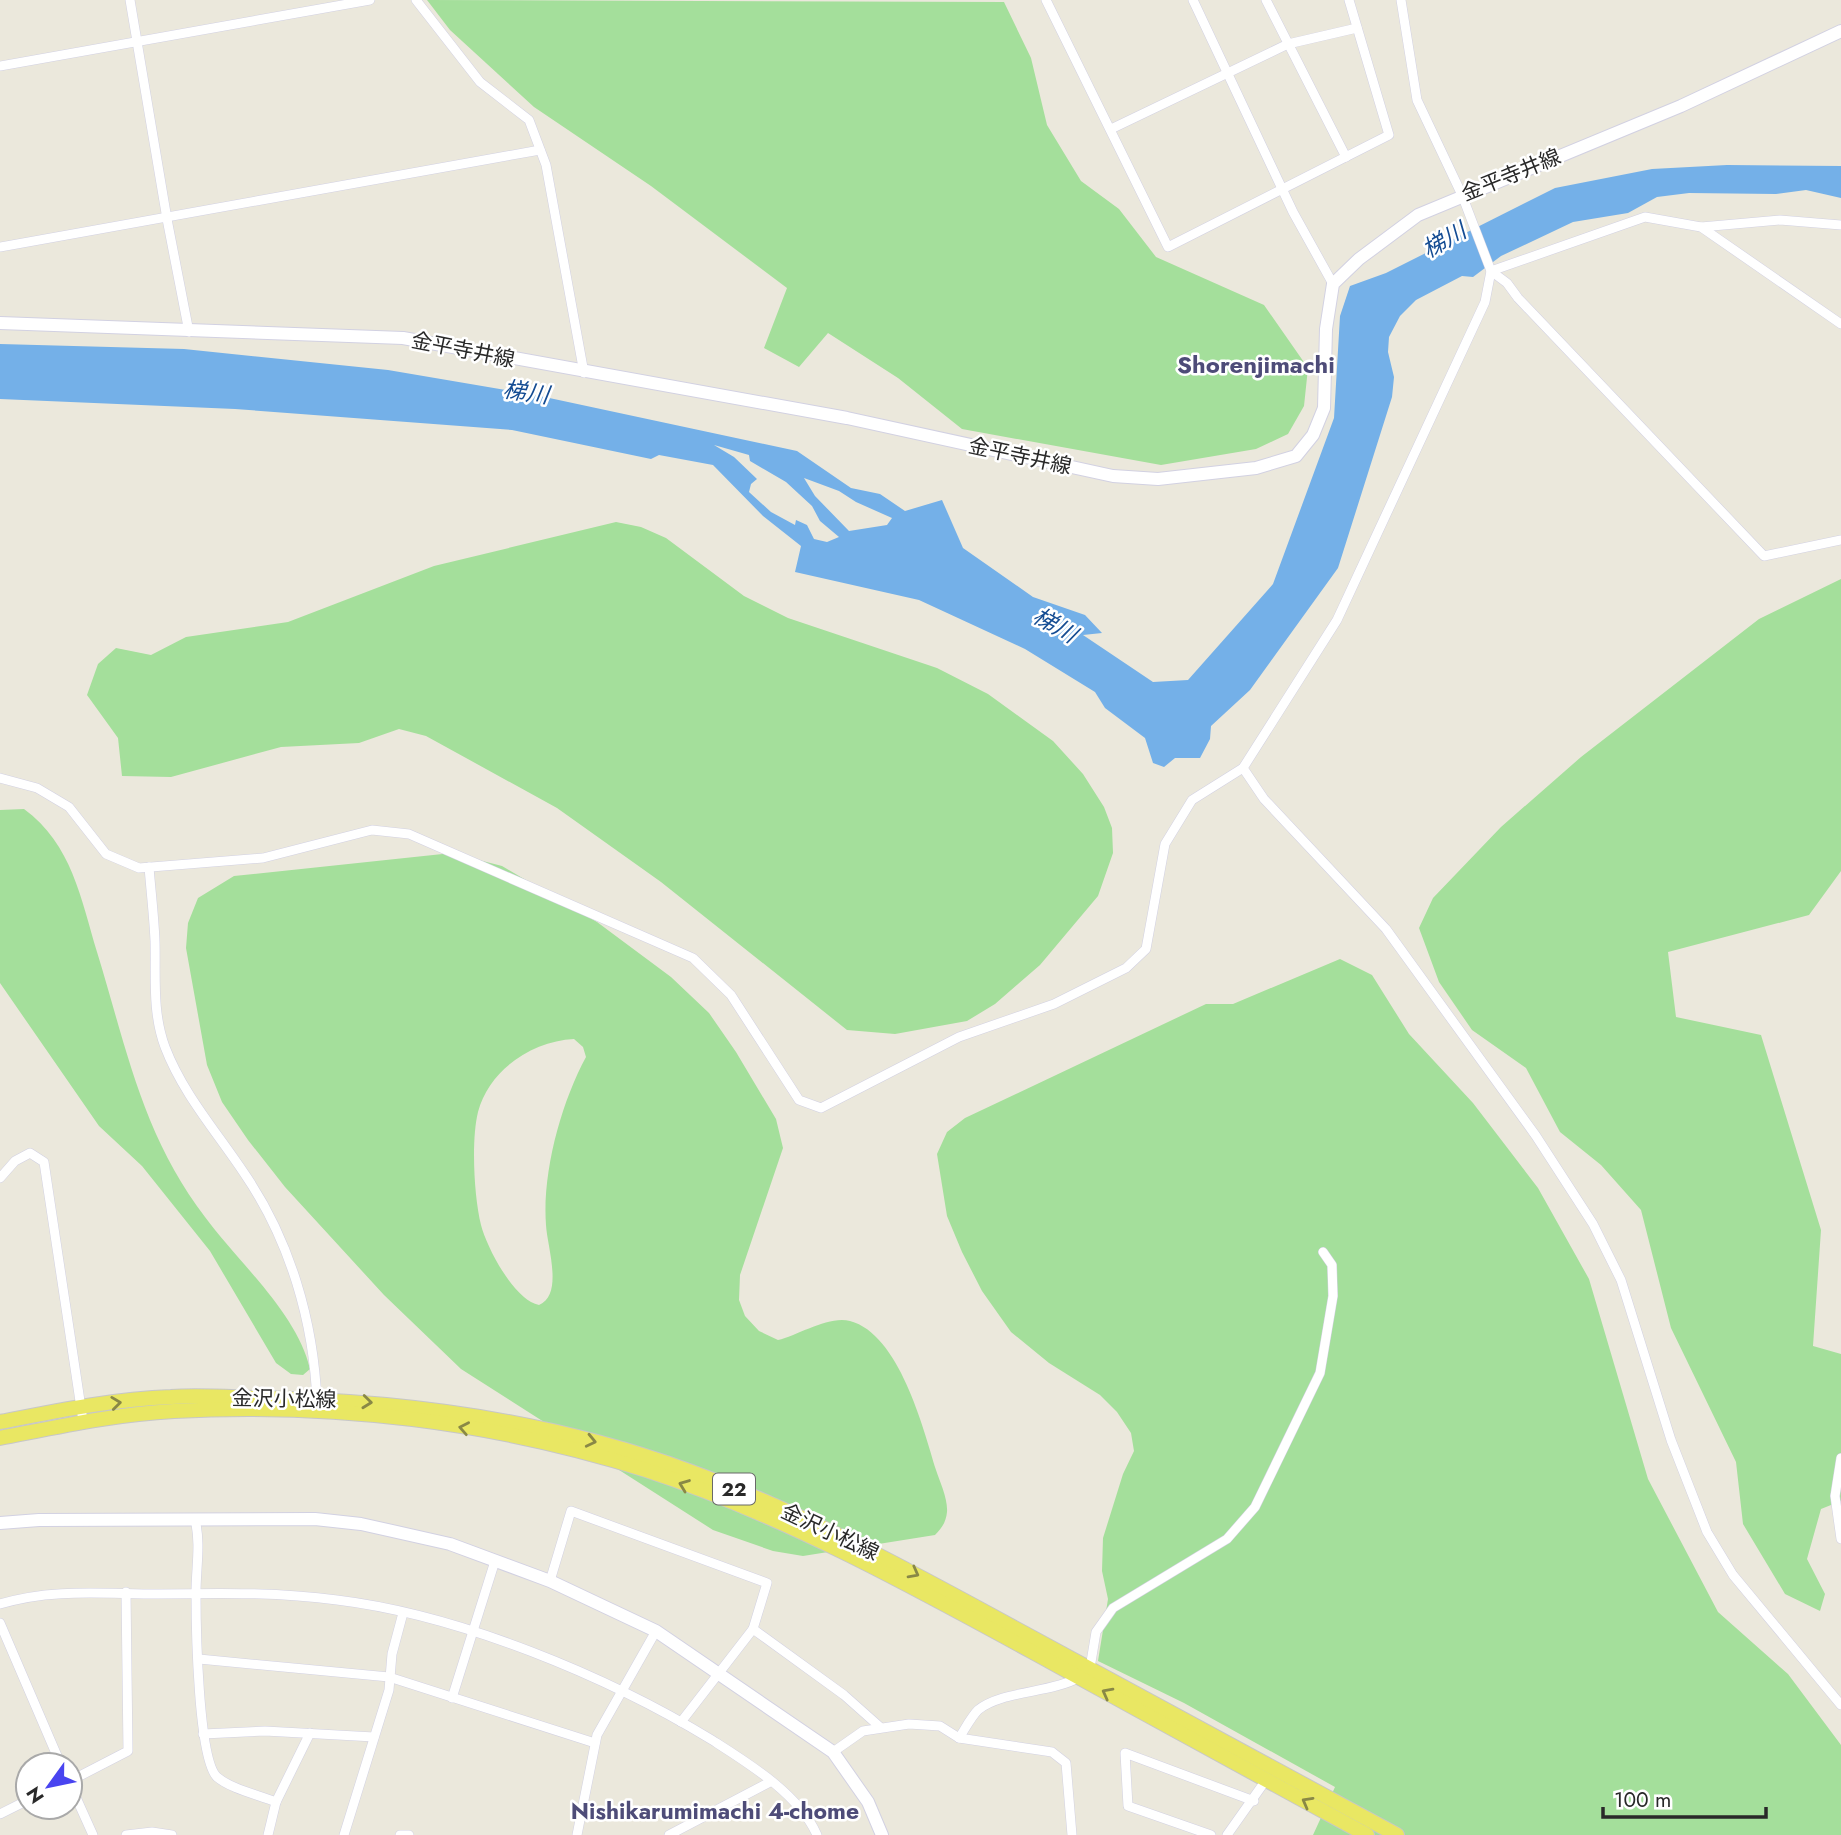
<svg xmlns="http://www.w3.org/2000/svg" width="1841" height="1835" font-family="Jost,'Noto Sans JP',sans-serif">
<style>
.green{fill:#a4df9b;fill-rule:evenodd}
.water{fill:#74b0e8;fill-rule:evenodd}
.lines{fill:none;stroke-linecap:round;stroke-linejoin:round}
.street-casing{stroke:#d2d1e2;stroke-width:10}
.secondary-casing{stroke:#d2d1e2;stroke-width:14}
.primary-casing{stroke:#c7c7c7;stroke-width:16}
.street{stroke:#fff;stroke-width:9}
.secondary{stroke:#fff;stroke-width:12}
.primary{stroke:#e9e763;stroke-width:14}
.oneway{stroke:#898846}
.labels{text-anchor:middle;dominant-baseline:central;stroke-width:5;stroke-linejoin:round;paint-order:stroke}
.shield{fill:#fff;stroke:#696969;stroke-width:2}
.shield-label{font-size:19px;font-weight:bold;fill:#292929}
.street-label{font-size:21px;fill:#292929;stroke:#fff}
.water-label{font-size:23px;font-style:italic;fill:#144c93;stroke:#fff}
.neighbourhood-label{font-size:23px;font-weight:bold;fill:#4e4c78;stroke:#fff}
.quarter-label{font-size:24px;font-weight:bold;fill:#4e4c78;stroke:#fff}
</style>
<rect width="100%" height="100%" fill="#ebe8dc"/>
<!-- green -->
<g class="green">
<path d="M427 0 1004 2 1031 58 1047 125 1081 181 1119 209 1156 257 1264 305 1308 368 1304 406 1288 434 1256 449 1161 465 962 429 898 378 828 333 799 367 764 348 787 288 651 186 534 107 450 30Z"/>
<path d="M616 522 641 527 666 538 744 596 788 618 937 668 988 694 1053 741 1083 774 1104 807 1112 828 1113 853 1098 896 1040 965 995 1004 967 1021 895 1034 847 1030 661 882 557 808 426 736 399 729 359 743 281 747 171 777 122 776 118 738 87 695 98 664 116 648 151 655 186 637 288 622 434 566Z"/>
<path d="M1841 579V871L1809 915 1668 952 1676 1017 1761 1035 1821 1230 1813 1346 1841 1354V1501L1821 1509 1807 1559 1825 1594 1820 1611 1785 1594 1743 1524 1736 1462 1671 1328 1641 1210 1601 1165 1560 1132 1526 1068 1472 1030 1439 982 1419 928 1433 898 1501 827 1581 757 1759 619Z"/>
<path d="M24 809C72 844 81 899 97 952 114 1007 128 1066 150 1120 164 1154 182 1187 205 1217 238 1262 297 1313 310 1369L303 1375 291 1374 276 1363 210 1251 142 1166 99 1126 0 983V810Z"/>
<path d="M452 853 502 866 597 922 671 977 709 1013 736 1052 776 1119 783 1148 740 1275 739 1300 745 1316 759 1331 778 1340C798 1335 830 1315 850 1321 899 1334 923 1427 936 1470 940 1482 948 1499 947 1512 946 1522 942 1528 935 1535L803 1556 773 1551 713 1530 461 1369 384 1295 285 1187 248 1140 222 1102 207 1065 186 948 188 923 198 898 234 876ZM574 1039 583 1047 586 1057C561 1103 542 1173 546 1225 547 1246 564 1295 539 1305 514 1300 487 1248 481 1225 474 1197 471 1140 478 1112 489 1070 532 1041 574 1039Z"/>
<path d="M1340 959 1372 975 1409 1034 1473 1103 1538 1188 1589 1279 1648 1479 1718 1612 1788 1674 1841 1745V1835H1313L1335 1787 1184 1703 1098 1661 1108 1599 1102 1571 1103 1538 1123 1474 1134 1451 1131 1433 1117 1412 1100 1395 1049 1363 1011 1332 982 1291 962 1252 947 1216 937 1154 947 1132 965 1118 1206 1004H1233Z"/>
</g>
<!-- water -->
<path class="water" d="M1727 165 1841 166V198L1806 190 1776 194 1689 193 1657 197 1628 213 1573 222 1501 256 1473 277 1462 276 1416 300 1400 316 1389 337 1388 352 1394 377 1392 397 1338 568 1250 690 1211 726 1210 739 1200 758H1175L1164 767 1153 763 1145 738 1105 708 1095 692 1025 649 919 600 795 572 801 546 763 516 713 465 659 455 651 459 512 430 235 409 0 399V344L184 349 388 370 540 396 797 451 851 488 880 494 905 511 942 500 963 548 1033 597 1085 615 1102 633 1083 635 1153 682 1188 680 1273 584 1334 418 1340 316 1350 286 1386 273 1555 188 1652 169ZM714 445 749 455 750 461 786 482 812 506 820 521 839 537 827 542 814 539 807 525 796 520 795 525 771 512 749 492 751 484 757 479 734 457ZM804 478 839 491 856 502 892 518 887 525 849 531 815 496Z"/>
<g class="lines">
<defs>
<g id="street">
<path d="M130 0 167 219 189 332"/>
<path d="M416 0 480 82 529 120 546 165 584 373"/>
<path d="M1046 0 1168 247 1389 135 1349 0"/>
<path d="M1193 0 1293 212 1333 284"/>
<path d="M1266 0 1346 157"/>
<path d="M1401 0 1417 100 1462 195 1491 271 1507 283 1518 298 1764 556 1841 540"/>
<path d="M0 66 370 0"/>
<path d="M1111 129 1288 44 1357 28"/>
<path d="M1701 227 1780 220 1841 225"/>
<path d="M0 247 540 150"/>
<path d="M1841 324 1701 227 1645 217 1491 271 1485 302 1337 620 1243 768 1264 799 1386 929 1536 1136 1593 1224 1621 1280 1671 1440 1707 1532 1733 1575 1841 1705"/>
<path d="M0 778 37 788 69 807 106 854 139 868 263 858 372 830 409 834 693 958 731 995 799 1100 821 1108 959 1037 1054 1004 1126 968 1146 949 1165 844 1192 800 1243 768"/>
<path d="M149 867C151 892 154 917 155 941 156 977 152 1012 165 1047 183 1094 216 1131 244 1173 290 1240 314 1322 317 1403"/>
<path d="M0 1178 15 1161 30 1153 44 1162 83 1421"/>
<path d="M1841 1458 1835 1496 1841 1539"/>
<path d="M195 1519C201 1545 196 1567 196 1593 196 1625 198 1759 217 1777 231 1789 259 1795 276 1802L268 1835"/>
<path d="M550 1581 571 1511 767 1583 753 1629 681 1722"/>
<path d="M0 1604C52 1588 104 1594 158 1594 218 1593 277 1592 337 1600 460 1615 607 1676 712 1740 748 1763 799 1794 817 1835"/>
<path d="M0 1623 61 1765"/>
<path d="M753 1629 844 1695 880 1727"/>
<path d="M199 1659 389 1677 595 1743"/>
<path d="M1090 1668 1096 1632 1113 1608 1227 1539 1255 1507 1320 1373 1333 1296 1332 1265 1323 1252"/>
<path d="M452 1698 495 1561"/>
<path d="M203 1734 265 1731 374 1737"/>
<path d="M959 1738C965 1729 971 1717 978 1710 1001 1691 1050 1693 1078 1678"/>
<path d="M833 1752 863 1731 909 1724 940 1726 959 1738 1052 1752 1066 1763 1072 1835"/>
<path d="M70 1781 128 1751 126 1592"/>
<path d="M70 1784 93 1835"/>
<path d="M276 1802 310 1733"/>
<path d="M0 1814 28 1800"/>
<path d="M126 1835 152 1832 172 1835"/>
<path d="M344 1835 389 1690 392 1654 403 1613"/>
<path d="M400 1835H409"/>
<path d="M577 1835 597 1735 656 1631"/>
<path d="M669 1835 770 1782"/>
<path d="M1211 1835 1128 1806 1125 1753 1254 1801"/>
<path d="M1227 1835 1266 1780"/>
</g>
<g id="secondary">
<path d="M0 323 403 338 847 418 1113 476 1158 479 1256 468 1296 456 1313 435 1324 408 1326 329 1333 284 1359 259 1418 215 1681 106 1841 31"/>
<path d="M0 1523 39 1520 315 1519 361 1524 450 1544 550 1581 656 1631 833 1752 868 1802 882 1835"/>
</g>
<g id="primary">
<path d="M0 1422C56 1411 114 1399 171 1397 198 1395 226 1397 254 1398 401 1400 550 1420 689 1471 804 1513 912 1572 1020 1631 1146 1698 1271 1767 1397 1835"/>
<path d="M0 1438C57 1427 115 1414 174 1411 332 1402 495 1422 646 1470 787 1516 921 1591 1051 1662 1156 1720 1261 1777 1367 1835"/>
</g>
</defs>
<!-- street casing -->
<use href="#street" class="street-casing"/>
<!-- secondary casing -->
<use href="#secondary" class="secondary-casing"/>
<!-- primary casing -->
<use href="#primary" class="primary-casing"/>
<!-- street -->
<use href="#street" class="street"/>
<!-- secondary -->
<use href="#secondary" class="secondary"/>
<!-- primary -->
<use href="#primary" class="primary"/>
</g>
<!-- one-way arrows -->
<defs><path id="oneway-chevron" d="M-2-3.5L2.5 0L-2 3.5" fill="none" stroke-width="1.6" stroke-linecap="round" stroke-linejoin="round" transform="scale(1.75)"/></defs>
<g class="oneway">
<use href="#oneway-chevron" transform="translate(367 1402) rotate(6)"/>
<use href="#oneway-chevron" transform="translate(116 1403) rotate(-7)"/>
<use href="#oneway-chevron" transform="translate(464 1428) rotate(-169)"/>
<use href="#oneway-chevron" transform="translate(591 1441) rotate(13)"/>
<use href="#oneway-chevron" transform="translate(684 1485) rotate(-159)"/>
<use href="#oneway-chevron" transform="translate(914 1573) rotate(28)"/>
<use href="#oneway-chevron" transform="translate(1107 1693) rotate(-152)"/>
<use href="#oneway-chevron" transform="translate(1307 1802) rotate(-151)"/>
</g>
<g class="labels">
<!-- shield labels -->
<rect class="shield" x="713" y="1473.5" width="42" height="31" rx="5"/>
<g class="shield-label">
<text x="734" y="1489">22</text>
</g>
<!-- street labels -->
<g class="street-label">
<text transform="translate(1511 175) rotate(-22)">金平寺井線</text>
<text transform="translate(463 350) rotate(11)">金平寺井線</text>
<text transform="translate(1020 456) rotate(12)">金平寺井線</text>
<text transform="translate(284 1399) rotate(1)">金沢小松線</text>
<text transform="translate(830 1532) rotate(25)">金沢小松線</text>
</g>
<!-- water labels -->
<g class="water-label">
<text transform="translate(1444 240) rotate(-30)">梯川</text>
<text transform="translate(526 392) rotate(8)">梯川</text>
<text transform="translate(1055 625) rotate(30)">梯川</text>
</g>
<!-- neighbourhood labels -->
<g class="neighbourhood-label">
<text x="715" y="1811">Nishikarumimachi 4-chome</text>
</g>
<!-- quarter labels -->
<g class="quarter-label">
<text x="1256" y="364">Shorenjimachi</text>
</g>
</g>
<!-- north arrow -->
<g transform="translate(49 1786) rotate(237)"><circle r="33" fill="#ffffff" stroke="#a9a9a9" stroke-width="2"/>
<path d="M0-5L12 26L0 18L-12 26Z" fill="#4944f0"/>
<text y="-10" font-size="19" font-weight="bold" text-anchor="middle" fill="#292929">N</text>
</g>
<!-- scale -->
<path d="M1603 1807v10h163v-10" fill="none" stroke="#292929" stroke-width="3.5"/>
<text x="1614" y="1807" font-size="21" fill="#292929" stroke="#ffffff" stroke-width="5" paint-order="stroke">100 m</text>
</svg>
